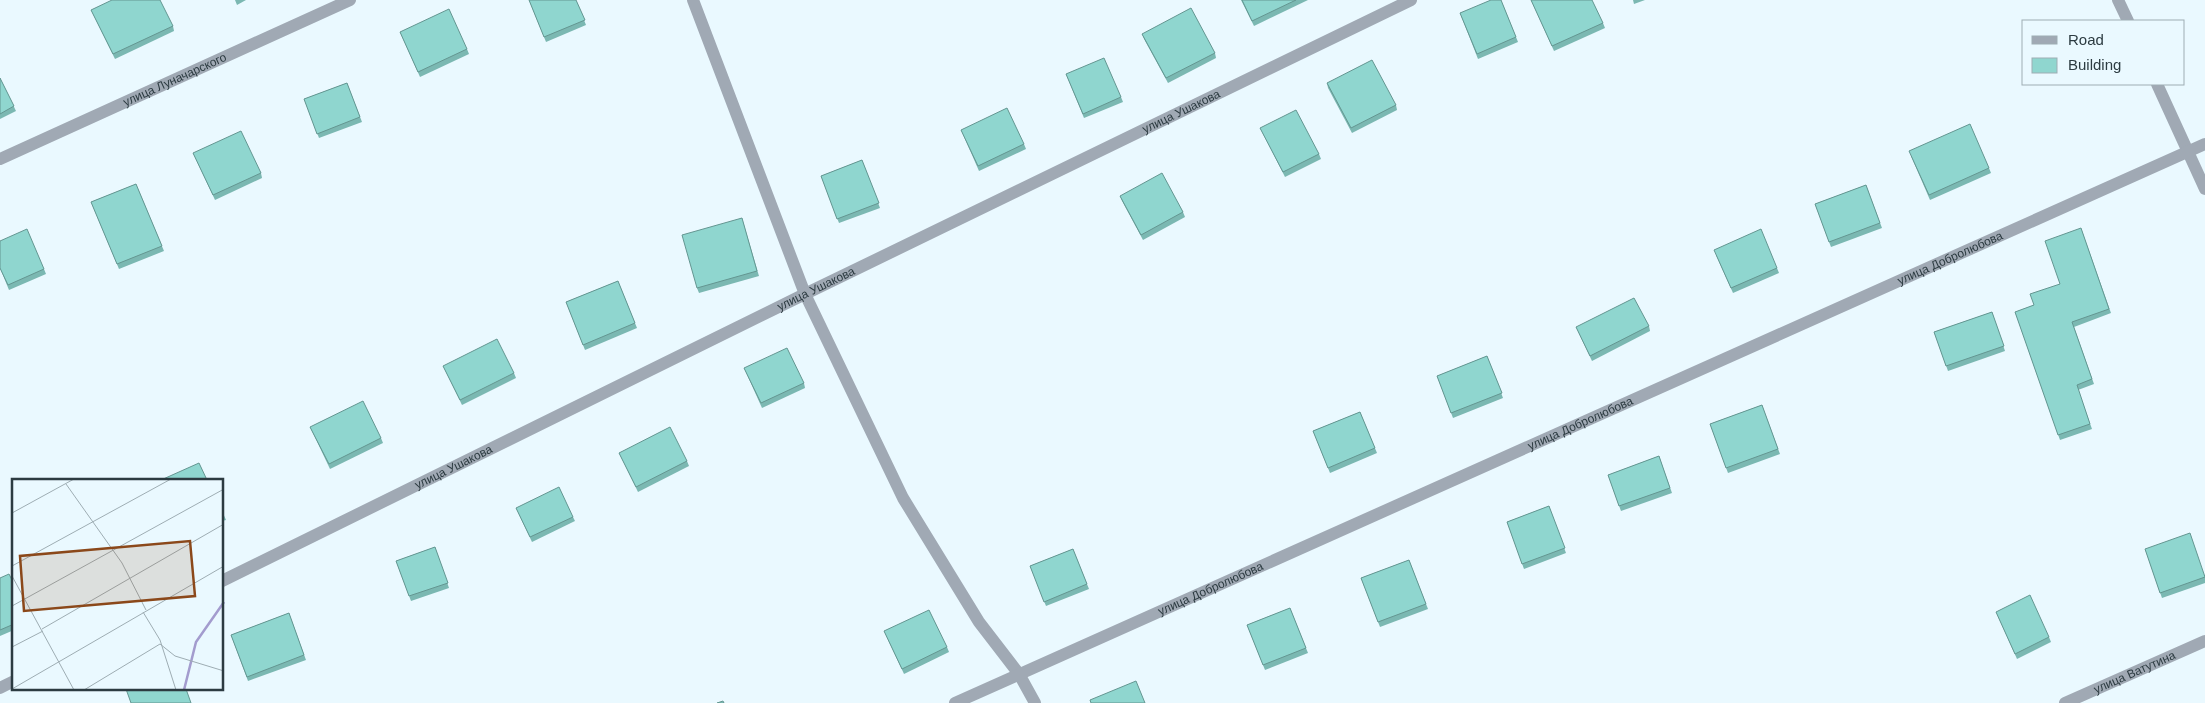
<svg xmlns="http://www.w3.org/2000/svg" width="2205" height="703" font-family="Arial,sans-serif">
<style>
.lines{fill:none;stroke-linecap:round;stroke-linejoin:round}
.lane{stroke:#a0a9b4;stroke-width:12}
.street{stroke:#a0a9b4;stroke-width:12}
.wall{fill:#7bb8b2}
.building{fill:#8fd6cf;stroke:#649691}
.labels{text-anchor:middle;dominant-baseline:central;stroke-width:5;stroke-linejoin:round;paint-order:stroke}
.street-label{font-size:12px;fill:#2c3b41;stroke:#eaf9ff}
.inset-river{fill:none;stroke:#a39cce;stroke-width:2.5}
.inset-road{fill:none;stroke:#9eadb3;stroke-width:1}
.view{fill:#8b481a;fill-opacity:0.15;stroke:#8b481a;stroke-width:2.5}
.inset-edge{fill:none;stroke:#2c3b41;stroke-width:2.5}
</style>
<rect width="100%" height="100%" fill="#eaf9ff"/>
<g class="lines">
<!-- lane -->
<path class="lane" d="M693 0 805 294 903 498 979 622 1019 674 1035 703"/>
<!-- street -->
<g class="street">
<path d="M2118 0 2128 21"/>
<path d="M2157 84 2205 189"/>
<path id="s1" d="M0 159 350 0"/>
<path id="s2" d="M222 581 805 294 1411 0"/>
<path d="M0 688 14 681"/>
<path id="s3" d="M955 703 2205 144"/>
<path id="s4" d="M2065 703 2205 641"/>
</g>
</g>
<!-- wall -->
<g class="wall">
<path d="M235 0H246L237 5Z"/>
<path d="M529 0H576L586 25 546 42Z"/>
<path d="M1241 0H1308L1254 26Z"/>
<path d="M1501 0 1518 42 1478 59 1460 13Z"/>
<path d="M1531 0 1603 23 1605 28 1554 51Z"/>
<path d="M1633 0H1645L1634 4Z"/>
<path d="M91 10 173 26 174 31 115 59Z"/>
<path d="M400 32 467 49 469 54 420 77Z"/>
<path d="M1142 34 1215 53 1216 58 1168 83 1144 39Z"/>
<path d="M1066 74 1121 97 1123 102 1084 118Z"/>
<path d="M0 78 16 111 0 119Z"/>
<path d="M347 83 362 122 319 138 304 99Z"/>
<path d="M1327 83 1396 105 1397 110 1352 133 1328 88Z"/>
<path d="M1260 128 1319 154 1321 159 1285 177Z"/>
<path d="M961 130 1024 144 1026 149 979 171Z"/>
<path d="M193 153 261 173 262 178 215 200Z"/>
<path d="M1911 156 1989 168 1991 173 1930 200Z"/>
<path d="M862 160 880 208 839 223 821 176Z"/>
<path d="M136 184 164 251 119 269 91 202Z"/>
<path d="M1866 185 1882 228 1831 247 1815 204Z"/>
<path d="M1120 196 1183 212 1185 217 1143 240 1122 201Z"/>
<path d="M742 218 759 276 699 293 697 288Z"/>
<path d="M2081 228 2111 313 2074 327 2094 384 2078 390 2092 429 2060 440 2015 312 2034 305 2060 284Z"/>
<path d="M1716 255 1777 268 1779 273 1733 293Z"/>
<path d="M0 268 44 269 46 274 9 290Z"/>
<path d="M618 281 637 328 585 350 566 302Z"/>
<path d="M1992 312 2005 351 1948 371 1934 332Z"/>
<path d="M1649 326 1650 331 1592 361 1576 327Z"/>
<path d="M1487 356 1503 398 1453 418 1437 376Z"/>
<path d="M443 366 514 373 516 378 462 405Z"/>
<path d="M744 368 804 383 805 388 762 408Z"/>
<path d="M1762 405 1780 454 1728 473 1710 424Z"/>
<path d="M1360 412 1377 453 1330 473 1313 431Z"/>
<path d="M310 427 381 438 383 443 330 469Z"/>
<path d="M619 453 687 461 689 466 638 492Z"/>
<path d="M1659 456 1672 493 1621 511 1608 475Z"/>
<path d="M1549 506 1566 553 1524 569 1507 522Z"/>
<path d="M516 508 573 517 575 521 532 542Z"/>
<path d="M222 511 226 520 222 521Z"/>
<path d="M435 547 449 588 411 601 396 561Z"/>
<path d="M1073 549 1089 589 1046 606 1030 566Z"/>
<path d="M2145 549 2205 576V583L2162 598Z"/>
<path d="M1409 560 1428 609 1380 627 1361 578Z"/>
<path d="M0 578 14 584V630L0 636Z"/>
<path d="M1290 608 1308 653 1265 670 1247 625Z"/>
<path d="M1996 612 2049 637 2051 642 2017 659Z"/>
<path d="M289 613 306 660 248 681 231 635Z"/>
<path d="M884 631 947 647 949 652 904 674Z"/>
</g>
<!-- building -->
<g class="building">
<path d="M112 0H160L173 26 113 54 91 10Z"/>
<path d="M529 0H576L585 20 544 37Z"/>
<path d="M1242 0H1296L1252 21Z"/>
<path d="M1491 0H1501L1516 37 1477 54 1460 13Z"/>
<path d="M1531 0H1592L1603 23 1552 46Z"/>
<path d="M1191 8 1215 53 1166 78 1142 34Z"/>
<path d="M449 9 467 49 418 72 400 32Z"/>
<path d="M1104 58 1121 97 1083 114 1066 74Z"/>
<path d="M1372 60 1396 105 1351 128 1327 83Z"/>
<path d="M0 78 14 106 0 114Z"/>
<path d="M347 83 360 117 317 134 304 99Z"/>
<path d="M1007 108 1024 144 978 166 961 130Z"/>
<path d="M1296 110 1319 154 1283 172 1260 128Z"/>
<path d="M1970 124 1989 168 1929 195 1909 151Z"/>
<path d="M241 131 261 173 213 195 193 153Z"/>
<path d="M862 160 879 203 837 219 821 176Z"/>
<path d="M1162 173 1183 212 1141 235 1120 196Z"/>
<path d="M136 184 162 246 117 264 91 202Z"/>
<path d="M1866 185 1880 223 1829 242 1815 204Z"/>
<path d="M742 218 757 271 697 288 682 235Z"/>
<path d="M2081 228 2109 309 2072 322 2092 379 2077 385 2090 424 2058 435 2015 312 2034 305 2030 294 2060 284 2045 241Z"/>
<path d="M27 229 44 269 8 285 0 268V241Z"/>
<path d="M1761 229 1777 268 1731 288 1714 250Z"/>
<path d="M618 281 635 323 583 345 566 302Z"/>
<path d="M1634 298 1649 326 1590 356 1576 327Z"/>
<path d="M1992 312 2004 346 1946 366 1934 332Z"/>
<path d="M497 339 514 373 460 400 443 366Z"/>
<path d="M787 348 804 383 761 403 744 368Z"/>
<path d="M1487 356 1502 393 1451 413 1437 376Z"/>
<path d="M363 401 381 438 329 464 310 427Z"/>
<path d="M1762 405 1778 449 1726 468 1710 424Z"/>
<path d="M1360 412 1375 448 1328 468 1313 431Z"/>
<path d="M670 427 687 461 636 487 619 453Z"/>
<path d="M1659 456 1670 488 1619 506 1608 475Z"/>
<path d="M199 463 207 480H161Z"/>
<path d="M559 487 573 517 530 537 516 508Z"/>
<path d="M1549 506 1565 548 1522 564 1507 522Z"/>
<path d="M2190 533 2205 577 2160 593 2145 549Z"/>
<path d="M435 547 448 583 409 596 396 561Z"/>
<path d="M1073 549 1087 584 1044 602 1030 566Z"/>
<path d="M1409 560 1426 604 1378 622 1361 578Z"/>
<path d="M9 574 14 584V624L0 630V578Z"/>
<path d="M2030 595 2049 637 2015 654 1996 612Z"/>
<path d="M1290 608 1306 648 1263 665 1247 625Z"/>
<path d="M929 610 947 647 902 669 884 631Z"/>
<path d="M289 613 304 655 247 677 231 635Z"/>
<path d="M1136 681 1145 703H1091L1090 700Z"/>
<path d="M126 689H186L191 703H131Z"/>
<path d="M723 701 724 703H717Z"/>
</g>
<g class="labels">
<!-- street labels -->
<g class="street-label">
<text stroke="none"><textPath href="#s1" startOffset="192">улица Луначарского</textPath></text>
<text stroke="none"><textPath href="#s2" startOffset="1068">улица Ушакова</textPath></text>
<text stroke="none"><textPath href="#s3" startOffset="1090">улица Добролюбова</textPath></text>
<text stroke="none"><textPath href="#s2" startOffset="662">улица Ушакова</textPath></text>
<text stroke="none"><textPath href="#s3" startOffset="685">улица Добролюбова</textPath></text>
<text stroke="none"><textPath href="#s2" startOffset="258">улица Ушакова</textPath></text>
<text stroke="none"><textPath href="#s3" startOffset="280">улица Добролюбова</textPath></text>
<text stroke="none"><textPath href="#s4" startOffset="76">улица Ватутина</textPath></text>
</g>
</g>
<!-- overview -->
<g transform="translate(12 479)">
<rect width="211" height="211" fill="#eaf9ff"/>
<path class="inset-river" d="M172 211 184 163 212 123"/>
<path class="inset-road" d="M54 5 110 84 134 131M0 34 62 0M0 87 159 0M0 97 62 211M0 127 212 10M131 133 148 161 164 211M30 150 212 45M0 168 31 152M0 210 212 87M72 211 148 165 163 177 212 192"/>
<path class="view" d="M178 62 183 117 12 132 8 77Z"/>
<rect width="211" height="211" class="inset-edge"/>
</g>
<!-- legend -->
<rect x="2022" y="20" width="162" height="65" fill="#eaf9ff" stroke="#9eadb3"/>
<rect x="2032" y="36" width="25" height="8" fill="#a0a9b4" stroke="#9eadb3"/>
<text x="2068" y="45" font-size="15" fill="#2c3b41">Road</text>
<rect x="2032" y="58" width="25" height="15" fill="#8fd6cf" stroke="#9eadb3"/>
<text x="2068" y="70" font-size="15" fill="#2c3b41">Building</text>
</svg>
